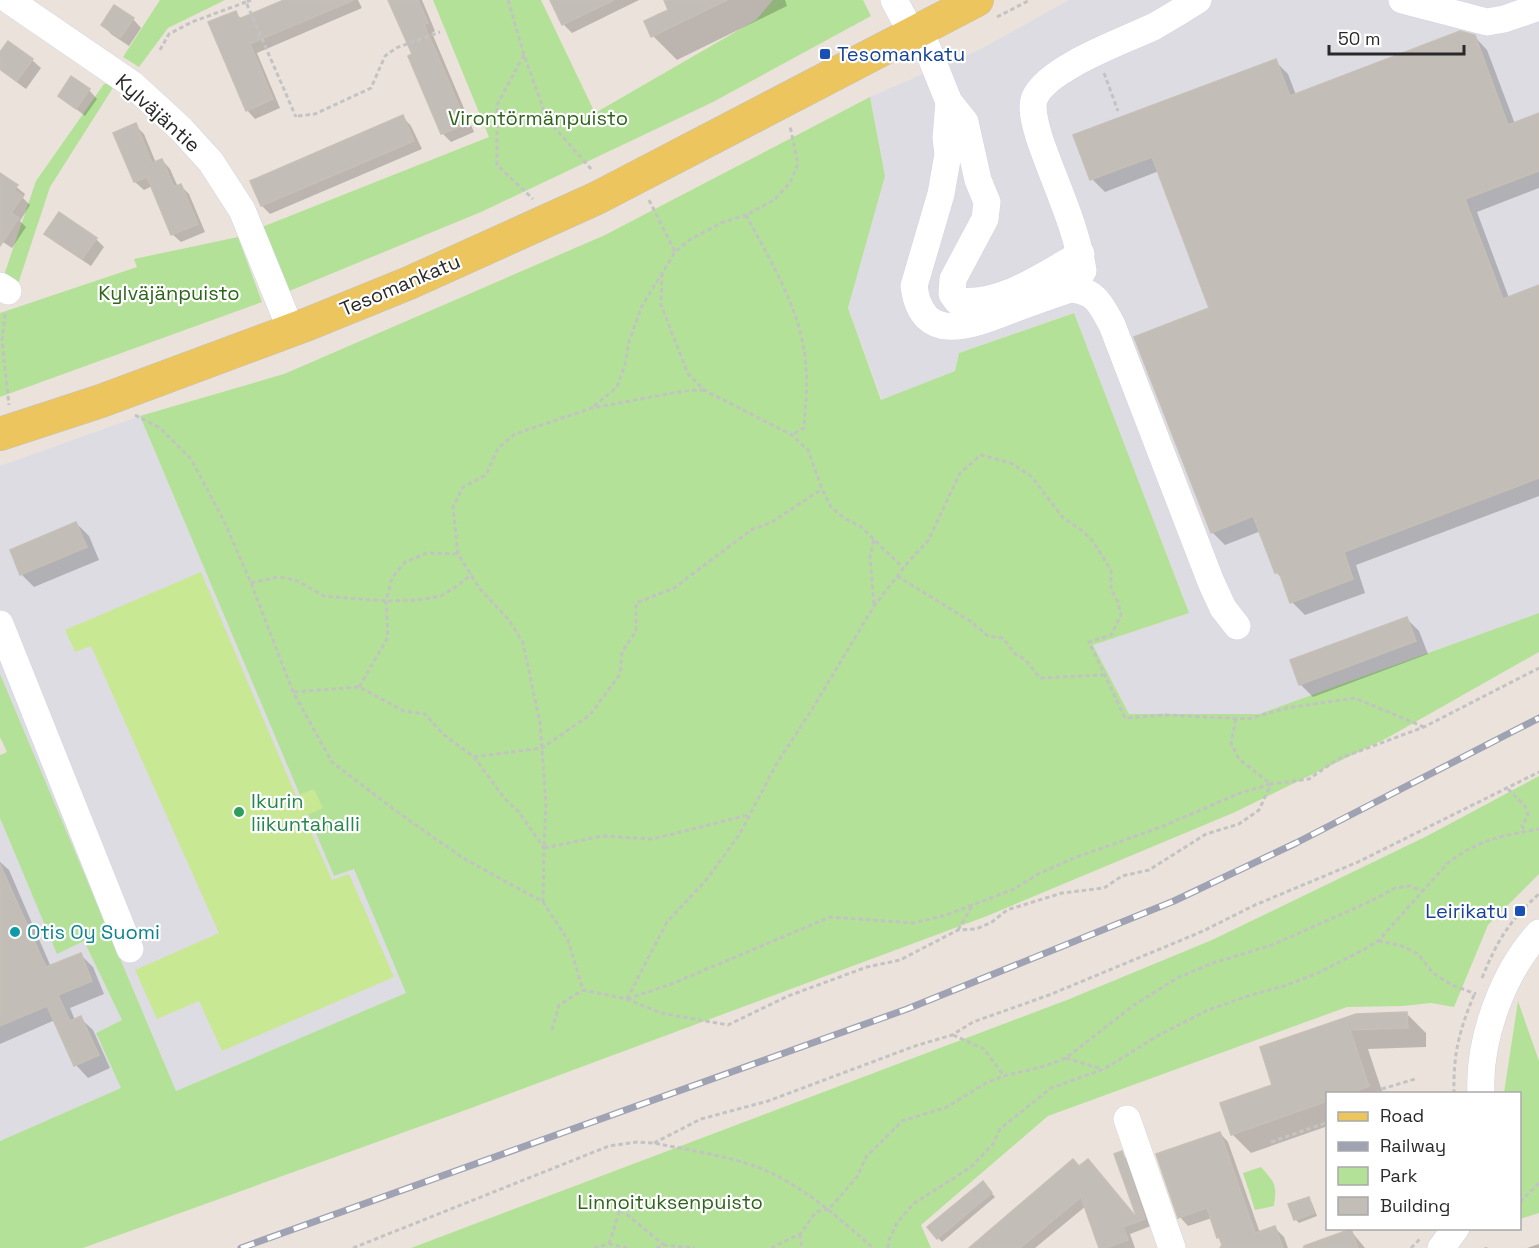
<svg xmlns="http://www.w3.org/2000/svg" width="1539" height="1248" font-family="'Space Grotesk',sans-serif">
<style>
.industrial{fill:#dddce3}
.green{fill:#b4e198}
.pitch{fill:#c8e894}
.shadow{fill:#0003}
.building{fill:#c3bdb8;stroke:#c6bfb5;stroke-width:1.5}
.lines{fill:none;stroke-linecap:round;stroke-linejoin:round}
.minor-casing{stroke:#d0d4e2;stroke-width:28}
.major-casing{stroke:#c3c3c3;stroke-width:34}
.path{stroke:#c3c3c3;stroke-width:3;stroke-dasharray:4.5 3;stroke-linecap:butt}
.minor{stroke:#fff;stroke-width:27}
.major{stroke:#edc55e;stroke-width:33}
.rail-casing{stroke:#9ea2b3;stroke-width:7}
.rail{stroke:#fff;stroke-width:4.5;stroke-dasharray:14;stroke-linecap:butt}
.transit-dot{fill:#1a4fb4;stroke:#fff;stroke-width:2}
.leisure-dot{fill:#2e9e5b;stroke:#fff;stroke-width:2}
.culture-dot{fill:#0f9aa8;stroke:#fff;stroke-width:2}
.labels{text-anchor:middle;dominant-baseline:central;stroke-width:4.5;stroke-linejoin:round;paint-order:stroke}
.transit-label{font-size:20px;fill:#164399;stroke:#fff;text-anchor:start}
.street-label{font-size:20px;fill:#292929;stroke:#fff}
.park-label{font-size:20px;fill:#2e641b;stroke:#fff}
.leisure-label{font-size:20px;fill:#27864d;stroke:#fff;text-anchor:start}
.culture-label{font-size:20px;fill:#0d838f;stroke:#fff;text-anchor:start}
</style>
<rect width="100%" height="100%" fill="#ebe3db"/>
<!-- industrial -->
<g class="industrial">
<path d="M1069 0H1539V613L1259 714H1129L1093 645 1189 613 1073 313 959 353 955 371 882 400 848 308 885 176 870 97 981 49Z"/>
<path d="M140 416 334 876 354 868 407 993 176 1091 0 674V466Z"/>
<path d="M0 818 57 953 84 941 122 1020 96 1033 122 1088 0 1141Z"/>
</g>
<!-- green -->
<g class="green">
<path d="M160 0H225L168 28 139 67 123 57Z"/>
<path d="M433 0H541L595 113 756 20 773 0H863L871 16 713 102 481 212 287 292 262 227 489 137Z"/>
<path d="M116 83 50 187 18 284 4 275 36 181 104 84Z"/>
<path d="M870 97 885 176 848 308 881 400 955 371 959 353 1074 313 1189 613 1093 645 1129 714H1259L1539 613V652L1387 738 1233 813 987 916 463 1111 83 1248H0V1141L121 1088 96 1033 122 1020 84 941 57 954 0 818V755L7 752 0 737V674L176 1091 406 993 354 869 334 876 140 416 284 374 605 235Z"/>
<path d="M238 237 262 302 0 397V313L137 267 134 259Z"/>
<path d="M1539 776V874L1488 925 1454 1007 1431 1003 1403 1006 1347 1007 1048 1116 921 1225 931 1248H411L1067 1000 1212 940 1427 836Z"/>
<path d="M1518 1001 1539 1061V1213L1520 1219V1094L1504 1093Z"/>
<path d="M1261 1167C1275 1183 1277 1184 1274 1206L1255 1210 1243 1173Z"/>
</g>
<!-- pitch -->
<path class="pitch" d="M201 572 296 796 314 789 323 808 304 816 332 880 349 874 394 977 222 1051 199 1001 157 1019 135 970 219 933 91 646 75 652 65 630Z"/>
<!-- shadow -->
<g class="shadow">
<path d="M288 0H358L362 8 257 53 280 108 255 119 247 110 235 13 242 19Z"/>
<path d="M390 0H422L435 31 432 33 474 132 451 142 443 134 409 56 414 55Z"/>
<path d="M551 0H639L572 33 563 24Z"/>
<path d="M665 0H785L787 6 677 60 653 36 670 10Z"/>
<path d="M133 19 141 28 129 46 111 34 103 25Z"/>
<path d="M1474 36 1487 50 1515 124 1539 115V188L1477 212 1509 298 1539 286V496L1356 565 1365 593 1305 615 1292 602 1283 579 1276 572 1261 531 1225 545 1212 532 1211 309 1159 171 1105 192 1092 179 1275 61 1288 74 1296 95Z"/>
<path d="M0 55 32 60 41 68 26 89 0 70Z"/>
<path d="M89 90 97 99 85 116 60 96Z"/>
<path d="M403 117 411 126 422 149 270 214 262 206Z"/>
<path d="M135 125 144 134 156 163 162 160 170 169 178 187 181 186 189 194 205 232 181 242 172 234 152 186 144 190 135 182 115 134Z"/>
<path d="M0 174 25 194 23 198 30 205 20 221 26 227 12 248 0 240Z"/>
<path d="M46 233 96 239 104 247 91 266 55 242Z"/>
<path d="M76 523 89 536 99 560 34 587 21 574Z"/>
<path d="M1406 618 1419 631 1428 654 1313 697 1300 684Z"/>
<path d="M0 862 9 870 51 967 80 954 93 967 104 994 70 1008 75 1020 80 1018 93 1030 110 1068 88 1078 76 1065 55 1020 0 1044Z"/>
<path d="M1407 1014 1426 1033V1047L1368 1049 1383 1094H1328V1126L1251 1153 1232 1134 1274 1086 1261 1048Z"/>
<path d="M1220 1133 1228 1142 1260 1233 1275 1228 1284 1237 1288 1248H1224L1212 1218 1188 1226 1180 1217Z"/>
<path d="M1121 1153 1128 1160 1151 1226 1130 1234 1135 1248H1100L1086 1206 1035 1248H971L1079 1168H1095L1140 1221 1116 1155Z"/>
<path d="M986 1187 995 1197 942 1242 938 1238Z"/>
<path d="M1308 1199 1312 1203 1317 1216 1299 1223 1295 1219Z"/>
<path d="M1351 1231 1365 1248H1302Z"/>
<path d="M1539 1244V1248H1527Z"/>
</g>
<!-- building -->
<g class="building">
<path d="M284 0H354L250 44 273 99 246 111 208 22 236 11 239 19Z"/>
<path d="M388 0H418L428 23 424 24 467 124 441 134 408 56 412 54Z"/>
<path d="M550 0H614L562 25Z"/>
<path d="M664 0H727L651 37 644 21 668 10Z"/>
<path d="M114 5 134 18 120 38 101 25Z"/>
<path d="M1460 31 1475 35 1508 125 1539 113V171L1465 199 1503 299 1539 285V478L1344 552 1353 579 1290 603 1279 572 1275 573 1253 516 1211 533 1134 337 1209 308 1152 157 1090 180 1073 135 1276 59 1290 96Z"/>
<path d="M8 41 33 59 17 81 0 69V52Z"/>
<path d="M71 76 90 89 76 109 58 96Z"/>
<path d="M403 115 414 141 261 206 250 181Z"/>
<path d="M136 123 152 163 162 159 174 187 181 184 198 224 171 235 147 177 134 182 113 133Z"/>
<path d="M0 173 18 185 14 190 23 196 11 213 19 218 0 246Z"/>
<path d="M59 212 97 238 82 259 44 234Z"/>
<path d="M76 522 87 547 20 575 10 550Z"/>
<path d="M1407 617 1416 641 1299 685 1290 660Z"/>
<path d="M0 864 46 967 81 953 92 981 58 995 70 1021 81 1016 99 1055 74 1066 47 1006 0 1026Z"/>
<path d="M1407 1012 1408 1028 1350 1030 1369 1086 1349 1094H1328V1101L1231 1135 1220 1103 1272 1085 1260 1047 1356 1014Z"/>
<path d="M1220 1132 1255 1233 1275 1226 1283 1248H1220L1222 1245 1219 1237 1217 1238 1207 1208 1178 1218 1156 1154Z"/>
<path d="M1122 1151 1145 1219 1123 1227 1128 1240 1106 1248H1099L1081 1197 1020 1248H969L1073 1159 1079 1166 1088 1159 1137 1218 1114 1154Z"/>
<path d="M983 1181 992 1193 937 1239 927 1227Z"/>
<path d="M1309 1197 1314 1213 1294 1220 1288 1204Z"/>
<path d="M1351 1229 1358 1248H1304V1246Z"/>
</g>
<g class="lines">
<defs>
<g id="minor">
<path d="M9 0 133 85 181 129 211 162 242 210 291 330"/>
<path d="M894 0 912 34"/>
<path d="M1402 0 1487 22 1504 19 1539 7"/>
<path d="M920 30 949 102 965 122 978 180 987 202 985 219 953 279 952 294 957 301C1001 306 1044 275 1081 254"/>
<path d="M949 102 946 138 948 154 941 194 914 286C922 348 975 324 1014 309 1033 302 1052 295 1071 289 1096 291 1101 305 1112 325L1211 582 1223 608 1237 626"/>
<path d="M1083 271C1076 224 1054 182 1039 137 1036 126 1030 108 1035 97 1049 67 1124 41 1155 26 1169 18 1184 9 1198 0"/>
<path d="M0 286 8 291"/>
<path d="M0 624 130 949"/>
<path d="M1481 1094C1478 1040 1503 972 1539 933"/>
<path d="M1127 1119 1172 1248"/>
<path d="M1441 1248 1456 1228"/>
</g>
<path id="major" d="M0 434 101 401 308 324 409 283 597 198 977 0"/>
</defs>
<!-- minor casing -->
<use href="#minor" class="minor-casing"/>
<!-- major casing -->
<use href="#major" class="major-casing"/>
<!-- path -->
<g class="path">
<path d="M251 0 246 2 296 117"/>
<path d="M508 0 524 55 547 119 592 170"/>
<path d="M997 17 1030 0"/>
<path d="M160 50 169 34 192 22 246 2"/>
<path d="M524 55 497 105V165L533 199"/>
<path d="M1104 73 1118 111"/>
<path d="M298 116 315 114 371 88 385 56 396 48 440 32"/>
<path d="M649 200 675 252"/>
<path d="M746 215C771 262 803 313 806 368 808 387 805 408 804 428L793 434"/>
<path d="M662 273 661 305 688 374 704 390 792 435 808 450 822 489 831 507 844 518 860 526 903 568"/>
<path d="M5 314 2 341 9 405"/>
<path d="M704 390 683 391 592 408 515 434 498 448 486 475 463 487 453 507 458 554 480 589 509 620 523 643 540 723 546 803 544 848 602 836 653 839 748 815"/>
<path d="M594 406 617 387 625 364 629 341 642 306 675 252 689 240 723 222 746 215 774 200 790 183 798 164 790 126"/>
<path d="M135 415 160 428 191 459 223 519 251 583 293 692 332 762 396 811 463 858 543 902 568 940 583 990 627 999 661 1013 728 1025 788 996 867 967 900 960 958 930 976 929 992 922 1007 910 1062 893 1104 888 1122 876 1149 870 1206 834 1239 824 1259 810 1271 784 1309 779 1338 759 1424 727 1539 668"/>
<path d="M897 576 970 621 988 636 1003 638 1015 654 1025 659 1040 678 1103 675"/>
<path d="M251 583 278 577 296 580 324 596 386 601 418 600 441 596 457 586 472 574"/>
<path d="M874 604 870 557 874 538"/>
<path d="M359 687 388 637 386 601 392 578 405 562 427 553 458 554"/>
<path d="M294 692 359 687 404 711 425 714 443 734 474 757 504 798 519 812 544 848 543 902"/>
<path d="M1236 719 1231 743 1239 759 1271 784"/>
<path d="M474 757 542 748 590 715 620 674 622 652 636 631V603L674 588 751 530 772 522 822 489"/>
<path d="M1508 789 1525 806 1528 815 1522 826 1525 831"/>
<path d="M958 930 972 906"/>
<path d="M1378 941 1400 945 1418 954 1433 973 1452 985 1476 994"/>
<path d="M1482 978C1497 941 1509 921 1539 894"/>
<path d="M627 999 667 922 707 879 739 835 777 763 811 711 874 606 909 561 928 541 960 473 981 455 1011 463 1032 477 1063 518 1080 529 1092 540 1111 570V589L1118 602 1121 615 1111 635 1089 642 1125 718 1166 715 1248 719 1287 708 1355 698 1424 727"/>
<path d="M627 999 674 983 830 917 914 923 946 915 1014 889 1040 873 1074 858 1161 827 1240 793 1271 784"/>
<path d="M552 1030 559 1005 583 990"/>
<path d="M953 1035 984 1049 1004 1076"/>
<path d="M1066 1058 1102 1069"/>
<path d="M1376 1094 1382 1089 1415 1079"/>
<path d="M1454 1094C1453 1055 1459 1031 1474 995"/>
<path d="M1271 1142 1328 1122"/>
<path d="M654 1143 701 1119 768 1101 915 1046 952 1035 973 1022 1049 995 1160 949 1203 931 1255 905 1358 862 1539 772"/>
<path d="M1520 1202 1539 1183"/>
<path d="M800 1234 802 1248"/>
<path d="M609 1244 620 1209 664 1245"/>
<path d="M1486 1247V1248"/>
<path d="M353 1248 609 1146 637 1142 654 1143C688 1150 724 1155 757 1167 800 1183 839 1218 873 1248"/>
<path d="M594 1248 609 1244 628 1248"/>
<path d="M656 1248 664 1245 695 1248"/>
<path d="M771 1248 800 1234 816 1212 829 1209 857 1177 866 1157 902 1121 947 1107 986 1083 1004 1076 1045 1066 1066 1058 1134 1005 1179 977 1213 963 1272 945 1371 901 1395 888 1410 886 1422 891"/>
<path d="M888 1248 889 1240 897 1223 913 1204 971 1167 993 1144 1000 1129 1051 1088 1104 1069 1159 1035 1208 1010 1251 995 1284 986 1316 974 1363 950 1378 941 1448 863C1479 839 1502 836 1539 829"/>
<path d="M1411 1248 1420 1239"/>
</g>
<!-- minor -->
<use href="#minor" class="minor"/>
<!-- major -->
<use href="#major" class="major"/>
<defs>
<path id="rail" d="M241 1248 907 1009 1174 901 1296 843 1539 718"/>
</defs>
<!-- rail casing -->
<use href="#rail" class="rail-casing"/>
<!-- rail -->
<use href="#rail" class="rail"/>
</g>
<!-- markers -->
<g class="transit-dot">
<rect x="819" y="48" width="12" height="12" rx="3"/>
<rect x="1514" y="905" width="12" height="12" rx="3"/>
</g>
<circle class="leisure-dot" cx="239" cy="812" r="6"/>
<circle class="culture-dot" cx="15" cy="932" r="6"/>
<g class="labels">
<!-- transit labels -->
<g class="transit-label">
<text x="837" y="54">Tesomankatu</text>
<text x="1508" y="911" text-anchor="end">Leirikatu</text>
</g>
<!-- street labels -->
<g class="street-label">
<text transform="translate(158 113) rotate(42)">Kylväjäntie</text>
<text transform="translate(400 285) rotate(-23)">Tesomankatu</text>
</g>
<!-- park labels -->
<g class="park-label">
<text x="538" y="118">Virontörmänpuisto</text>
<text x="169" y="293">Kylväjänpuisto</text>
<text x="670" y="1202">Linnoituksenpuisto</text>
</g>
<!-- leisure labels -->
<g class="leisure-label">
<text x="251" y="801">Ikurin<tspan x="251" dy="23">liikuntahalli</tspan></text>
</g>
<!-- culture labels -->
<g class="culture-label">
<text x="27" y="932">Otis Oy Suomi</text>
</g>
</g>
<!-- legend -->
<rect x="1326" y="1092" width="195" height="138" fill="#ffffff" stroke="#a9a9a9" stroke-width="1.5"/>
<rect x="1338" y="1112" width="30" height="9" fill="#edc55e" stroke="#a9a9a9" stroke-width="1.5"/>
<text x="1380" y="1122" font-size="18" fill="#292929">Road</text>
<rect x="1338" y="1142" width="30" height="9" fill="#9ea2b3" stroke="#a9a9a9" stroke-width="1.5"/>
<text x="1380" y="1152" font-size="18" fill="#292929">Railway</text>
<rect x="1338" y="1167" width="30" height="18" fill="#b4e198" stroke="#a9a9a9" stroke-width="1.5"/>
<text x="1380" y="1182" font-size="18" fill="#292929">Park</text>
<rect x="1338" y="1197" width="30" height="18" fill="#c3bdb8" stroke="#a9a9a9" stroke-width="1.5"/>
<text x="1380" y="1212" font-size="18" fill="#292929">Building</text>
<!-- scale -->
<path d="M1329 45v9h135v-9" fill="none" stroke="#292929" stroke-width="3"/>
<text x="1338" y="45" font-size="18" fill="#292929" stroke="#ffffff" stroke-width="4.5" paint-order="stroke">50 m</text>
</svg>
